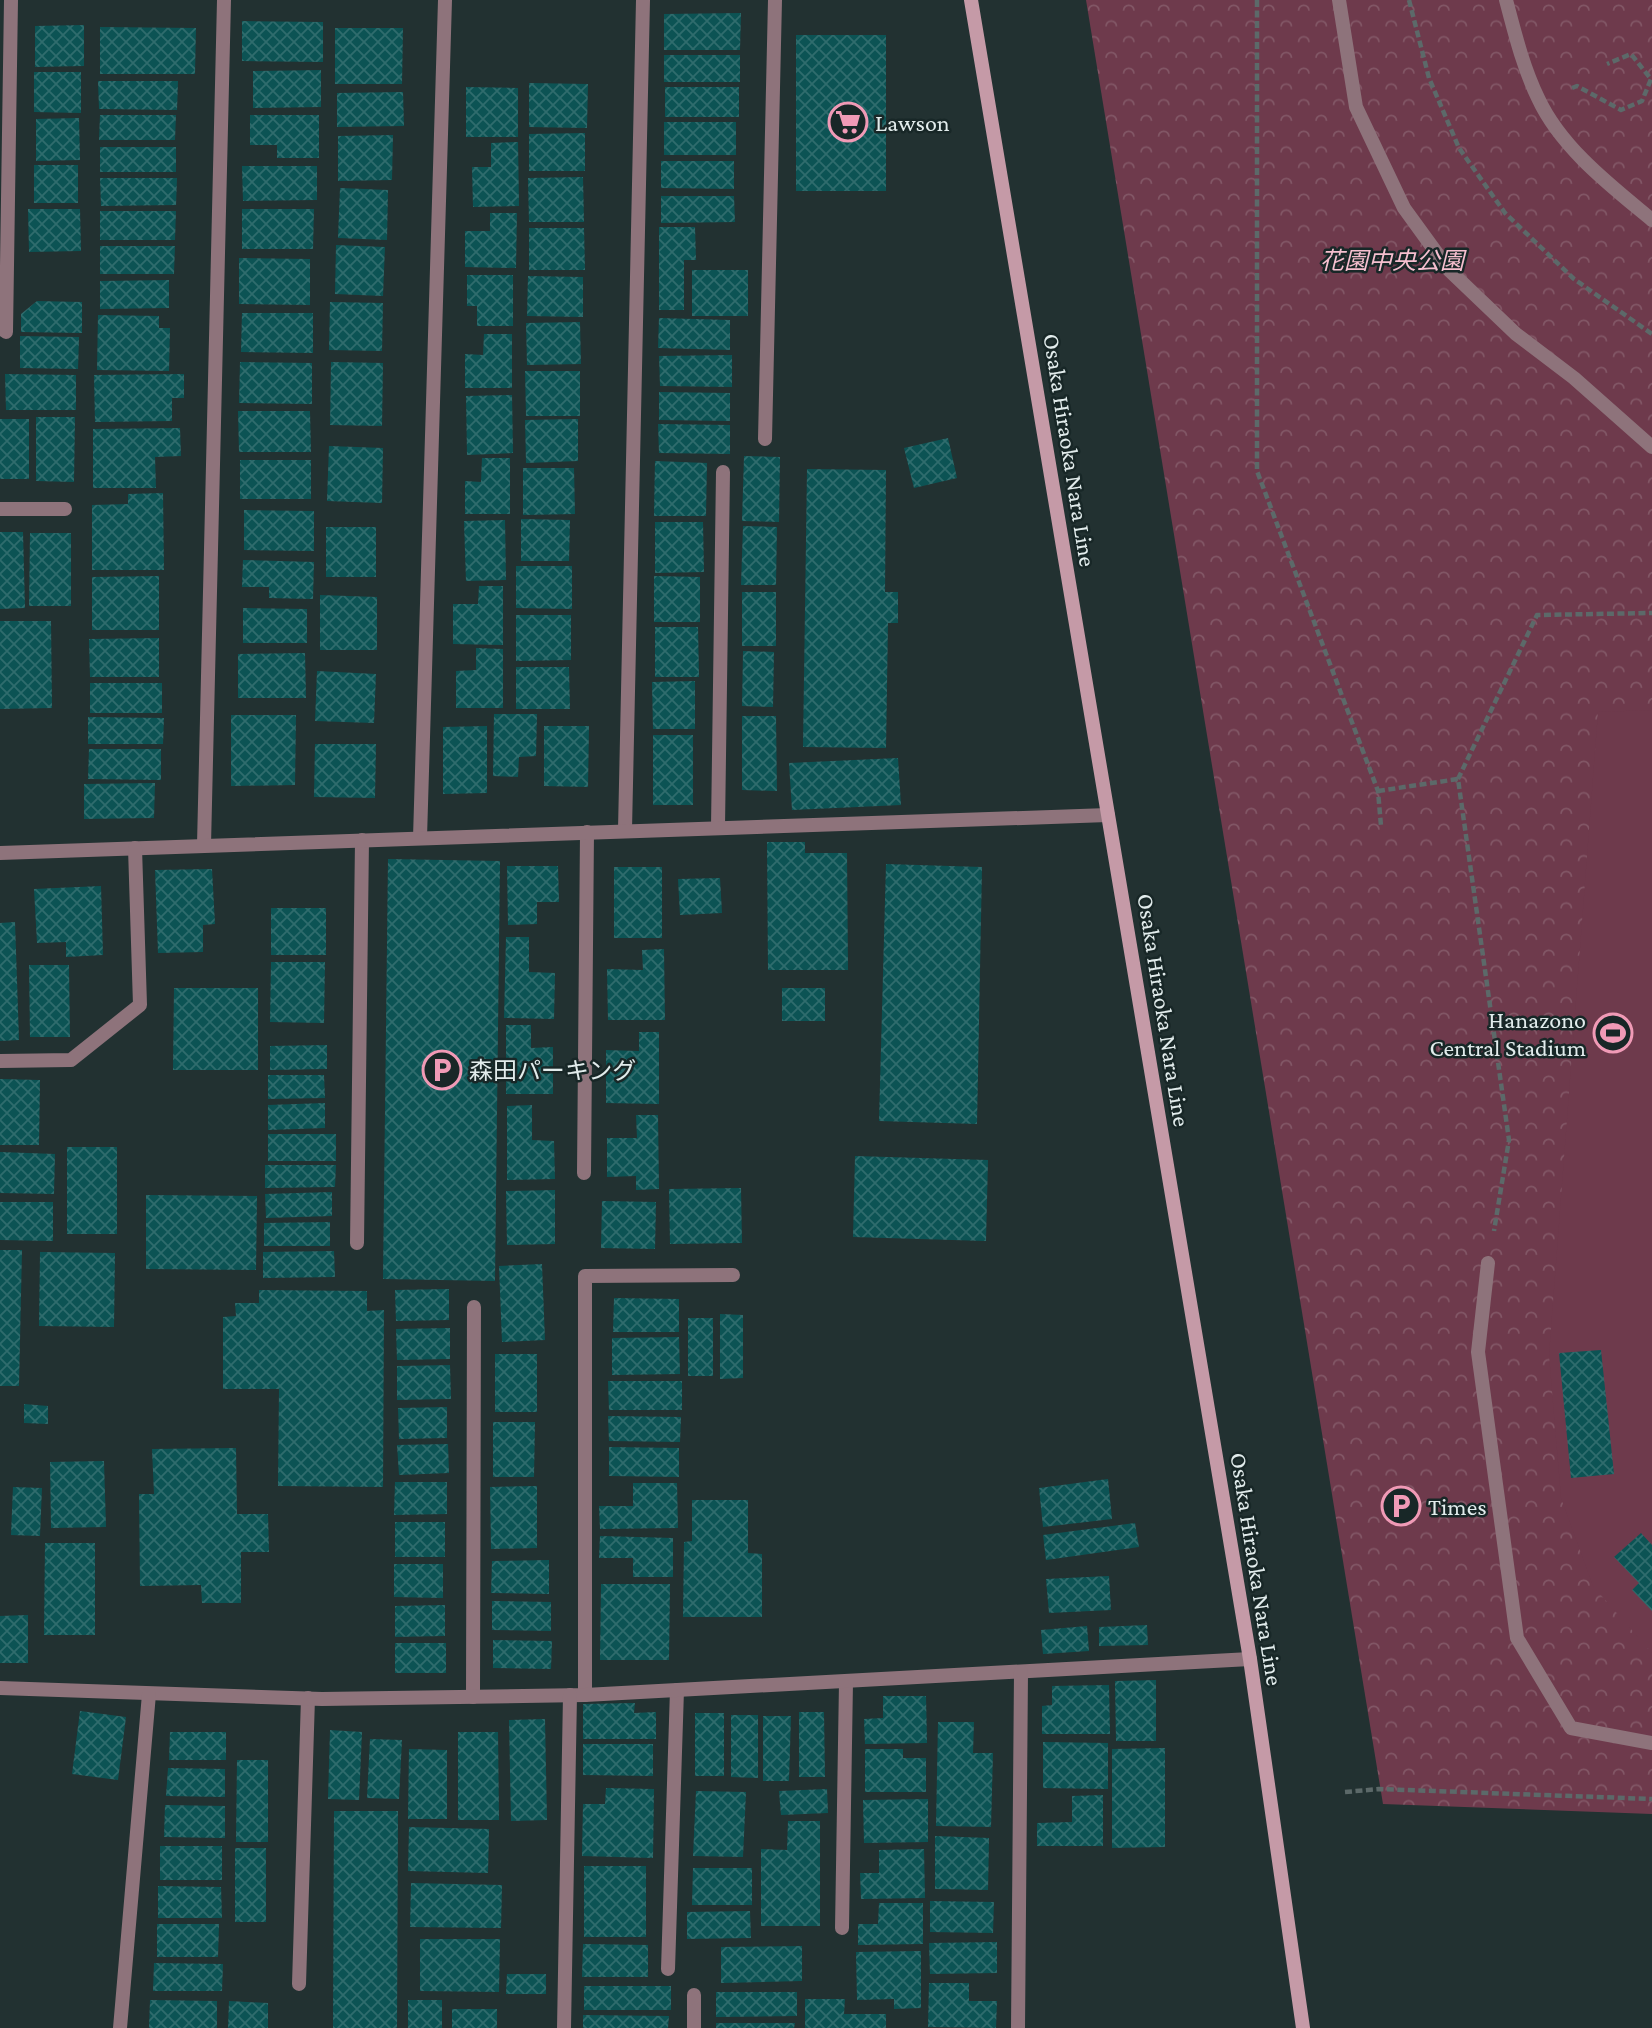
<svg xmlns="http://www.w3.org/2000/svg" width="1652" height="2028" font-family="'Crimson Pro','Noto Sans JP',serif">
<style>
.park{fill:url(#park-crowns)}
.pitch{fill:#6e3a4c}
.building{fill:url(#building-cross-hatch)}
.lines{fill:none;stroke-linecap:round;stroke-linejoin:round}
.path{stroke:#5c6969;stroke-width:4.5;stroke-dasharray:7 3.5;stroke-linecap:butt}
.lane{stroke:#8e737b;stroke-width:14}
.street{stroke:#8e737b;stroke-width:14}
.secondary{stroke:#c59aa7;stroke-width:14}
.labels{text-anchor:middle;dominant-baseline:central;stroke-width:5;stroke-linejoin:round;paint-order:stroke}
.poi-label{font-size:24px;fill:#e2ecec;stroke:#182727;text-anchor:start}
.park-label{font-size:24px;font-style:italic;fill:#f6bfcf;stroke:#182727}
.street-label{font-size:24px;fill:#e2ecec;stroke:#182727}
</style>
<defs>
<pattern id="park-crowns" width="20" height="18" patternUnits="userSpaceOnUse" patternTransform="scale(1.75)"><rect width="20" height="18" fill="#6e3a4c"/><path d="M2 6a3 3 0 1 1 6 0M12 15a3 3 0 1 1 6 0" fill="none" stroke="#825766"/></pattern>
<pattern id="building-cross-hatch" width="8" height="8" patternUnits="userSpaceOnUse" patternTransform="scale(1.75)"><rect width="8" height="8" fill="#0c5354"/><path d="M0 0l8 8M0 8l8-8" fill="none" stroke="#2f6c6d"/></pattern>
</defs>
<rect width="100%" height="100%" fill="#223131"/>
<!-- park -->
<path class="park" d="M1086 0H1652V1814L1383 1804Z"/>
<!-- pitch -->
<path class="pitch" d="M1652 710V1653L1593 1586 1561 1498 1549 1355 1598 712Z"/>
<!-- building -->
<g class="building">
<path d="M741 13 740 50H664V14Z"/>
<path d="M242 21 323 22V62L242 61Z"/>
<path d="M84 25V66L35 67V26Z"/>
<path d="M100 27 196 28 195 74H100Z"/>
<path d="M335 28H403L402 84H335Z"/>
<rect x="796" y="35" width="90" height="156"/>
<rect x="664" y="55" width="76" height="27"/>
<path d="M321 70V107L253 108V71Z"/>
<path d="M34 72H81V113L34 112Z"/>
<path d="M98 81H178L177 110 99 109Z"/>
<path d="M529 83 588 84 587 128 529 127Z"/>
<path d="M466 87 518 88V137H466Z"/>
<rect x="665" y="87" width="74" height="30"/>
<path d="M403 92 404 126 337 127V93Z"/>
<path d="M100 115H176L175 140H99Z"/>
<path d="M250 115H319V158H277V145H250Z"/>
<path d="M79 118 80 160 36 161V119Z"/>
<rect x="664" y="122" width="72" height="33"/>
<path d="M585 133V171H529V134Z"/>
<path d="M393 135 392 180 338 181V136Z"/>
<path d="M518 142 519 206 473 207 472 167H491V143Z"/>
<rect x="100" y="147" width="76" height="25"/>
<path d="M661 161H734V189L661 188Z"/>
<rect x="34" y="165" width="44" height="38"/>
<path d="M242 166H317V200L243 201Z"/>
<path d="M583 177 584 222H529L528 178Z"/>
<path d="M100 178H177L176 205 101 206Z"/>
<path d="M340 188 388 190 387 240 338 238Z"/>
<path d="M661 196H734L735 222 661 223Z"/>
<path d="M28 209H80L81 251 29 252Z"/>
<path d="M242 209H314L313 249H242Z"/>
<path d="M100 211H176L175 240H100Z"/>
<path d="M490 213H517L516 268 465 267V231H490Z"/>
<path d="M659 227H695L696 260H684V310H659Z"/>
<path d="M529 228H584L585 270H529Z"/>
<path d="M336 245 385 247 383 296 335 294Z"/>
<path d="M100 246H175L174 274H100Z"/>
<path d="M239 258 310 259V305L239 304Z"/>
<rect x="692" y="270" width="56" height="46"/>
<path d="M467 275H513V326H477V306H467Z"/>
<path d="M528 276 583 277V317L527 316Z"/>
<path d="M169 280V308L100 309V281Z"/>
<path d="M37 301 82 302V333L21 332V314Z"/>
<path d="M330 302 383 303 382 351 329 350Z"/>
<path d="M242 313H313V353L241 352Z"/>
<path d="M98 315 159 316V328H170L169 371 97 370Z"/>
<path d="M659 318 730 320V350L658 348Z"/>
<path d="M580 322 581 364 527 365 526 323Z"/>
<path d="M484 334H512V388H465V354L483 355Z"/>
<path d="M20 336 79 337 78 369 20 368Z"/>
<path d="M732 355V387L660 386 659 356Z"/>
<path d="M240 362 312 363V404L239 403Z"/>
<path d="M331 362 383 363 382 426 330 425Z"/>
<path d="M525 371H580V416H526Z"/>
<path d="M5 374 76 375V410H6Z"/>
<path d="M184 374V398H172V421L95 422 94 375Z"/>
<path d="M659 392 730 393V421L659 420Z"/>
<path d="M512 395 513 453 467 455 466 396Z"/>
<path d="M238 411H310L311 452H239Z"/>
<path d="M36 417H75L74 482 36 481Z"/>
<rect x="0" y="419" width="29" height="60"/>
<path d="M578 419V461L526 463 525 420Z"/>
<path d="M658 424 730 425V454L659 453Z"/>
<path d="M180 428 181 456 155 457 156 488H93V429Z"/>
<path d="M948 438 957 478 914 488 904 448Z"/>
<path d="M329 446 383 448 382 503 327 501Z"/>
<path d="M744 456 780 457 779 522 742 521Z"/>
<path d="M482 458H510V514H465V481L481 482Z"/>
<rect x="240" y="460" width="71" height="39"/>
<path d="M655 461 707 463 706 516H654Z"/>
<path d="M523 468H574L575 514 523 515Z"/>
<path d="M807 469 886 470 885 592H898V623H888L886 748 803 747Z"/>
<path d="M163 493 164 570H92V505L128 504V494Z"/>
<path d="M244 510 314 511V551L244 550Z"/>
<path d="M521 519 570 520 569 561H521Z"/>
<path d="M505 520 506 580 466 581 464 521Z"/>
<path d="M655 522H703L704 572 655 573Z"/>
<path d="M743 526 777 527 776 585H741Z"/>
<rect x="326" y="527" width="50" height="50"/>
<path d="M0 532H23L25 608 0 609Z"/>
<path d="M30 533H71V606H29Z"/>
<path d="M243 560 314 562 313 599 269 598V587H242Z"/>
<path d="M516 566H572V609L516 608Z"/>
<path d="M159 576V630H92V577Z"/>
<path d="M654 576 700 577V622H654Z"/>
<path d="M479 586H503V645L453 644V604H478Z"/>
<rect x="742" y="592" width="34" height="54"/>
<path d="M320 595 377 597V650H320Z"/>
<path d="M243 608 307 609V643H243Z"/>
<path d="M516 615H571V660L516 661Z"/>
<path d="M0 621H51L52 708 0 709Z"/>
<path d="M655 627H698L699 677H655Z"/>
<path d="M159 638V677H90L89 639Z"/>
<path d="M476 648 503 649V708H456V671L476 670Z"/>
<path d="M743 651 774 652 773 707 742 706Z"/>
<path d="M305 653 306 698H238V654Z"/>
<path d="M516 667H569L570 709H516Z"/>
<path d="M317 671 376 674 374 723 315 721Z"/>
<path d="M695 681V729H653L652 682Z"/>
<rect x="90" y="683" width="72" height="30"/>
<path d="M494 714H537L536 756 519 757 518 777 493 776Z"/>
<path d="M231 715H296L295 785 231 786Z"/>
<path d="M742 716H776L777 791 742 790Z"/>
<path d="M88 717 164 718 163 744H88Z"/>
<path d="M487 726V793L443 794V727Z"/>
<path d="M544 726H589L588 787 544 786Z"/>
<rect x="653" y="735" width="40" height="70"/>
<path d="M315 744H376L375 798 314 797Z"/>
<path d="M89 749H161V780L88 779Z"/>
<path d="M898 758 901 805 792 810 789 763Z"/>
<path d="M155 783 154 818 84 819V784Z"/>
<path d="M767 842H805V853H847L848 970H768Z"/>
<path d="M388 859 500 861 495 1281 383 1279Z"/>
<path d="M886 864 982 867 977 1124 879 1121Z"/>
<path d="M507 866H558L559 902H537V924L508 925Z"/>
<rect x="614" y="867" width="48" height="71"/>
<path d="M212 869 215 924 203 925V952L158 953 155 870Z"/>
<path d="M720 878 722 913 680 915 678 879Z"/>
<path d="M101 886 103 955 66 957V942L37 943 34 889Z"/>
<rect x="271" y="908" width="55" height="47"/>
<path d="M15 922 19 1040 0 1041V923Z"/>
<path d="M506 937H529V972L555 973 554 1019 504 1018Z"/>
<path d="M664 949 665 1020H608L607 969 643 970 642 950Z"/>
<path d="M271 962H325L324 1023 270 1022Z"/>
<path d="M29 965H69L70 1037H30Z"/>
<path d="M174 988H258V1070H173Z"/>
<rect x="782" y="988" width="43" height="33"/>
<path d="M506 1025H531V1048L553 1047V1094H506Z"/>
<path d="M639 1032H659V1104L606 1103V1050L639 1051Z"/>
<path d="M327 1045V1069L270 1070V1046Z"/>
<path d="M268 1075H324L325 1098 268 1099Z"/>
<path d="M0 1079 40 1080 39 1145H0Z"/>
<path d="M325 1103V1128L268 1130V1105Z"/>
<path d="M532 1105V1140L554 1141 555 1179 507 1180V1106Z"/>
<path d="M636 1115H658L659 1189 636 1190V1176L607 1177V1138H637Z"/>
<rect x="268" y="1134" width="68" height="27"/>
<rect x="67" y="1147" width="50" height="87"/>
<path d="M0 1152 55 1154 54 1194 0 1193Z"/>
<path d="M855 1156 988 1160 986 1241 853 1237Z"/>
<path d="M265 1165H336L335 1187 265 1188Z"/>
<path d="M741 1188 742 1243 670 1244 669 1189Z"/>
<path d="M555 1190V1244L507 1245 506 1191Z"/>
<path d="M332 1192V1216L266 1218 265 1194Z"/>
<path d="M146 1195 257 1196 256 1270 146 1269Z"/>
<path d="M602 1201 656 1202 655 1249 601 1248Z"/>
<path d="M0 1202H53V1241L0 1240Z"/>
<path d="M330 1222V1246H264V1223Z"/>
<path d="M0 1250H22L19 1386H0Z"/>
<path d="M334 1251 335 1277 263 1278V1252Z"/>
<path d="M40 1252 115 1253 114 1327 39 1326Z"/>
<path d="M542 1264 545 1340 502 1342 499 1266Z"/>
<path d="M449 1289V1320L396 1321 395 1290Z"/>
<path d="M259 1290 367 1291V1311L384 1310 383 1487 278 1486 279 1389H223V1317L236 1316 235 1303H259Z"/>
<path d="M614 1298 679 1299V1332H613Z"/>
<path d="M720 1314 743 1315V1378L720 1379Z"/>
<rect x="688" y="1318" width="25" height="58"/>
<path d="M450 1328V1359L397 1360 396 1329Z"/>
<path d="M679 1337 680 1374 612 1375V1338Z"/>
<path d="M1601 1350 1614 1474 1571 1478 1559 1353Z"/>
<rect x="495" y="1354" width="42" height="58"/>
<path d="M450 1365 451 1399 397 1400V1366Z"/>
<path d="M608 1381H682V1410H609Z"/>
<path d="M24 1404 48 1406V1424L24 1423Z"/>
<path d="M447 1407V1438L399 1439 398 1408Z"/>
<path d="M608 1416 681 1417 680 1442 609 1441Z"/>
<path d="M493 1422H535L534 1477H493Z"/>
<path d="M448 1444 449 1473 399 1475 397 1445Z"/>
<path d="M609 1447 679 1448V1477L609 1476Z"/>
<path d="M236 1448 237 1514H268L269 1552H241V1603H202L201 1585 140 1586 139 1494H154L152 1449Z"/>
<path d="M104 1461 106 1527 51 1528 50 1462Z"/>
<path d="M1108 1479 1112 1519 1043 1527 1039 1488Z"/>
<path d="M395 1482H447V1514L394 1515Z"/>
<path d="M633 1483H677L678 1528 600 1529 599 1506H633Z"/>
<path d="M537 1486V1548L491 1549 490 1487Z"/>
<path d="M13 1487 42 1488 40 1536 11 1535Z"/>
<path d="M692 1500H748V1553L762 1554V1617H683L684 1542 692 1541Z"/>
<rect x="395" y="1522" width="50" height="35"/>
<path d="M1135 1523 1139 1547 1046 1560 1043 1535Z"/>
<path d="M1641 1533 1652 1545V1611L1632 1590 1639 1583 1614 1557Z"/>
<path d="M600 1536 673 1538V1577H633V1558H599Z"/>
<path d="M45 1543H95V1635H44Z"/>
<path d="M549 1560V1594L491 1593 492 1561Z"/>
<path d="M394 1564H443V1598L394 1597Z"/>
<path d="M1109 1576 1111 1610 1049 1613 1046 1579Z"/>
<path d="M601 1584H670L669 1660H600Z"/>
<path d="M492 1601 551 1602V1631L492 1630Z"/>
<path d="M445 1605V1636L395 1637V1606Z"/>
<path d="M28 1615V1663H0V1616Z"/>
<path d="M1147 1625 1148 1645 1099 1646V1627Z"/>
<path d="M1087 1626 1089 1651 1043 1654 1041 1630Z"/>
<path d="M493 1640 552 1641 551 1669 493 1668Z"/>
<rect x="395" y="1643" width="51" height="30"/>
<path d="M1156 1680V1741H1116L1115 1681Z"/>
<path d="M1109 1685 1110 1734H1042V1706L1052 1705V1686Z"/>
<path d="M883 1696H926L927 1743 865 1744 864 1719 883 1718Z"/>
<path d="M635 1703 634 1713 656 1712V1739H583V1704Z"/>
<path d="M80 1711 126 1717 118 1780 72 1774Z"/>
<path d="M799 1712H824L825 1777H799Z"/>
<rect x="695" y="1713" width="29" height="63"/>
<path d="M731 1715H758V1778L731 1777Z"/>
<path d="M763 1716H791L789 1781H763Z"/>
<path d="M545 1719 547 1820 511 1821 509 1720Z"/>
<path d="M938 1722H974L973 1753H993L991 1827 936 1826Z"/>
<path d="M330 1730 362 1732 359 1800 328 1799Z"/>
<path d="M170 1732H226V1760H169Z"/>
<path d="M458 1732H498L499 1820H458Z"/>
<path d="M370 1739 402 1740 399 1799 367 1798Z"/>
<path d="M1043 1742 1108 1743V1789L1043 1788Z"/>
<path d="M583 1744H653V1776L583 1775Z"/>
<path d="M1165 1748V1847L1112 1848V1749Z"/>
<path d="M409 1749 447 1750V1819H408Z"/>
<path d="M865 1749H903V1758H926V1792H865Z"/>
<path d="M237 1760H268V1842H236Z"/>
<path d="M168 1768 225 1769V1797L166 1796Z"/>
<path d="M606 1788 654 1789 653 1858 582 1856 583 1804H605Z"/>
<path d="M827 1789 828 1813 781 1815 779 1791Z"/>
<path d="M696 1791 746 1792 743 1857 693 1856Z"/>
<path d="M1103 1795V1846H1037V1823L1072 1822V1796Z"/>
<path d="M928 1799V1842L864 1843 863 1800Z"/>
<path d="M165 1805 225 1806V1838L164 1837Z"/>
<path d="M334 1811H398L397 2028H333Z"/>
<path d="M788 1821H820V1926H761V1849L787 1850Z"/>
<path d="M409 1827 489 1829 488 1873 408 1871Z"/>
<path d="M935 1836 989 1838 988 1890 935 1889Z"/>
<rect x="160" y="1846" width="62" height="34"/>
<rect x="235" y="1848" width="31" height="74"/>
<path d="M924 1849 925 1898 861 1899 860 1873H879V1850Z"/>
<rect x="584" y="1866" width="62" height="71"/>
<path d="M693 1868H752V1905H692Z"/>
<path d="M411 1883 502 1885 501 1928 410 1927Z"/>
<path d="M158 1886 221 1887 222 1918H158Z"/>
<path d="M930 1901 994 1902 993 1933 930 1932Z"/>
<path d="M879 1903H923V1944L858 1945V1924H878Z"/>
<path d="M750 1911 751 1938 687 1939V1912Z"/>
<path d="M157 1924H219L218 1957H157Z"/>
<path d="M420 1939H500L499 1992 420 1991Z"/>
<path d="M997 1942V1973L930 1974 929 1943Z"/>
<path d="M583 1944 648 1945V1977H582Z"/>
<path d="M802 1946V1981L721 1983V1947Z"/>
<path d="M921 1951V2008L894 2009V1999L857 2000 856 1952Z"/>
<path d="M154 1963 223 1964 222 1991H153Z"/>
<path d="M507 1974H546V1994H506Z"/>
<path d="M929 1983H969V2001H997L996 2028 928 2027Z"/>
<rect x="584" y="1986" width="87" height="24"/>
<path d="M716 1992H797V2016L716 2017Z"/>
<path d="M805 1999H845L844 2014H886V2028H805Z"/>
<path d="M150 2000 217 2001V2028H149Z"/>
<rect x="408" y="2000" width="34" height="28"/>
<path d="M229 2001 268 2003V2028H228Z"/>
<rect x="452" y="2009" width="45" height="19"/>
<path d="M583 2015 669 2016 668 2028H583Z"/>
<path d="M716 2023H795L794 2028H716Z"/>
</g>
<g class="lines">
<!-- path -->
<g class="path">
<path d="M1257 0V471L1378 791 1381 826"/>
<path d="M1409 0 1429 78 1459 148 1505 213 1574 279 1652 334"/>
<path d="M1572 88 1577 86 1621 110 1642 101 1651 79 1631 54 1607 64"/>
<path d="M1458 779 1537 615 1652 613"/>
<path d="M1378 791 1458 779 1509 1140 1494 1231"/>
<path d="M1345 1792 1379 1789 1652 1799"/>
</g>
<!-- lane -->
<g class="lane">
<path d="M6 332 11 0"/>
<path d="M765 439 775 0"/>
<path d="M0 509H65"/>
<path d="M718 827 723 472"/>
<path d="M584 1173 587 832"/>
<path d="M357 1243 362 840"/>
<path d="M585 1695V1276L733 1275"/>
<path d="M473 1697 474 1307"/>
<path d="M842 1928 846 1682"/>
<path d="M668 1969 677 1690"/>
<path d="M299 1984 308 1698"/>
<path d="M694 1995V2028"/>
</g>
<!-- street -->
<g class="street">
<path d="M1339 0 1356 107 1404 208 1449 270 1516 334 1574 378 1652 447"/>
<path d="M1506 0C1515 34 1523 67 1538 98 1561 148 1611 186 1652 220"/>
<path d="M625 830 643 0"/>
<path d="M420 838 445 0"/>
<path d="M204 845 224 0"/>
<path d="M0 853 1108 815"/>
<path d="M0 1061 71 1060 140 1005 135 848"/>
<path d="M1488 1263 1478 1352 1517 1638 1571 1728 1652 1743"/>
<path d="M0 1688 322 1699 585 1695 1250 1659"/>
<path d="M120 2028 149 1694"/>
<path d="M564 2028 570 1695"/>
<path d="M1018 2028 1021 1672"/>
</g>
<!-- secondary -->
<path class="secondary" d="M971 0 1250 1659 1303 2028"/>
</g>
<!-- icons -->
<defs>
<symbol id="supermarket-ring" viewBox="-11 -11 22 22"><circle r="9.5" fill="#182727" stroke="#f09ab6" stroke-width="1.5"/><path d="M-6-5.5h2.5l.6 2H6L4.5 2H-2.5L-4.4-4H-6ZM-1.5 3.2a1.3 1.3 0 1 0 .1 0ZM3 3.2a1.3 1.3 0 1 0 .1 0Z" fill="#f09ab6"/></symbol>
<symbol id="stadium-ring" viewBox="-11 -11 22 22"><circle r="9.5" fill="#182727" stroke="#f09ab6" stroke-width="1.5"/><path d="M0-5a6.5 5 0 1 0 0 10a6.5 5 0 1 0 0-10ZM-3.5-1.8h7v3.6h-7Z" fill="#f09ab6"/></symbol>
<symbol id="parking-ring" viewBox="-11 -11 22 22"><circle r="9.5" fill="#182727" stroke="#f09ab6" stroke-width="1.5"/><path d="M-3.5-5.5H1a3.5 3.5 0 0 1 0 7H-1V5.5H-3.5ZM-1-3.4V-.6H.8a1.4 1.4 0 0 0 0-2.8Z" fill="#f09ab6"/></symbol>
</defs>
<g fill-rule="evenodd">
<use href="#supermarket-ring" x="826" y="100" width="44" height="44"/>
<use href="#stadium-ring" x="1591" y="1011" width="44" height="44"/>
<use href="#parking-ring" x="420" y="1048" width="44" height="44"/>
<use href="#parking-ring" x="1379" y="1484" width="44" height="44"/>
</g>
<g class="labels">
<!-- poi labels -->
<g class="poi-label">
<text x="875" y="122">Lawson</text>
<text x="1586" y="1019" text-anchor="end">Hanazono<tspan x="1586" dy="28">Central Stadium</tspan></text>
<text x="469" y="1070">森田パーキング</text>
<text x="1428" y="1506">Times</text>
</g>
<!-- park labels -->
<g class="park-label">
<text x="1392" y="260">花園中央公園</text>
</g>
<!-- street labels -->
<g class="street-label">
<text transform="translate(1070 450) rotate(81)">Osaka Hiraoka Nara Line</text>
<text transform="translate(1164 1010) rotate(81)">Osaka Hiraoka Nara Line</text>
<text transform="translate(1257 1569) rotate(81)">Osaka Hiraoka Nara Line</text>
</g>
</g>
</svg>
